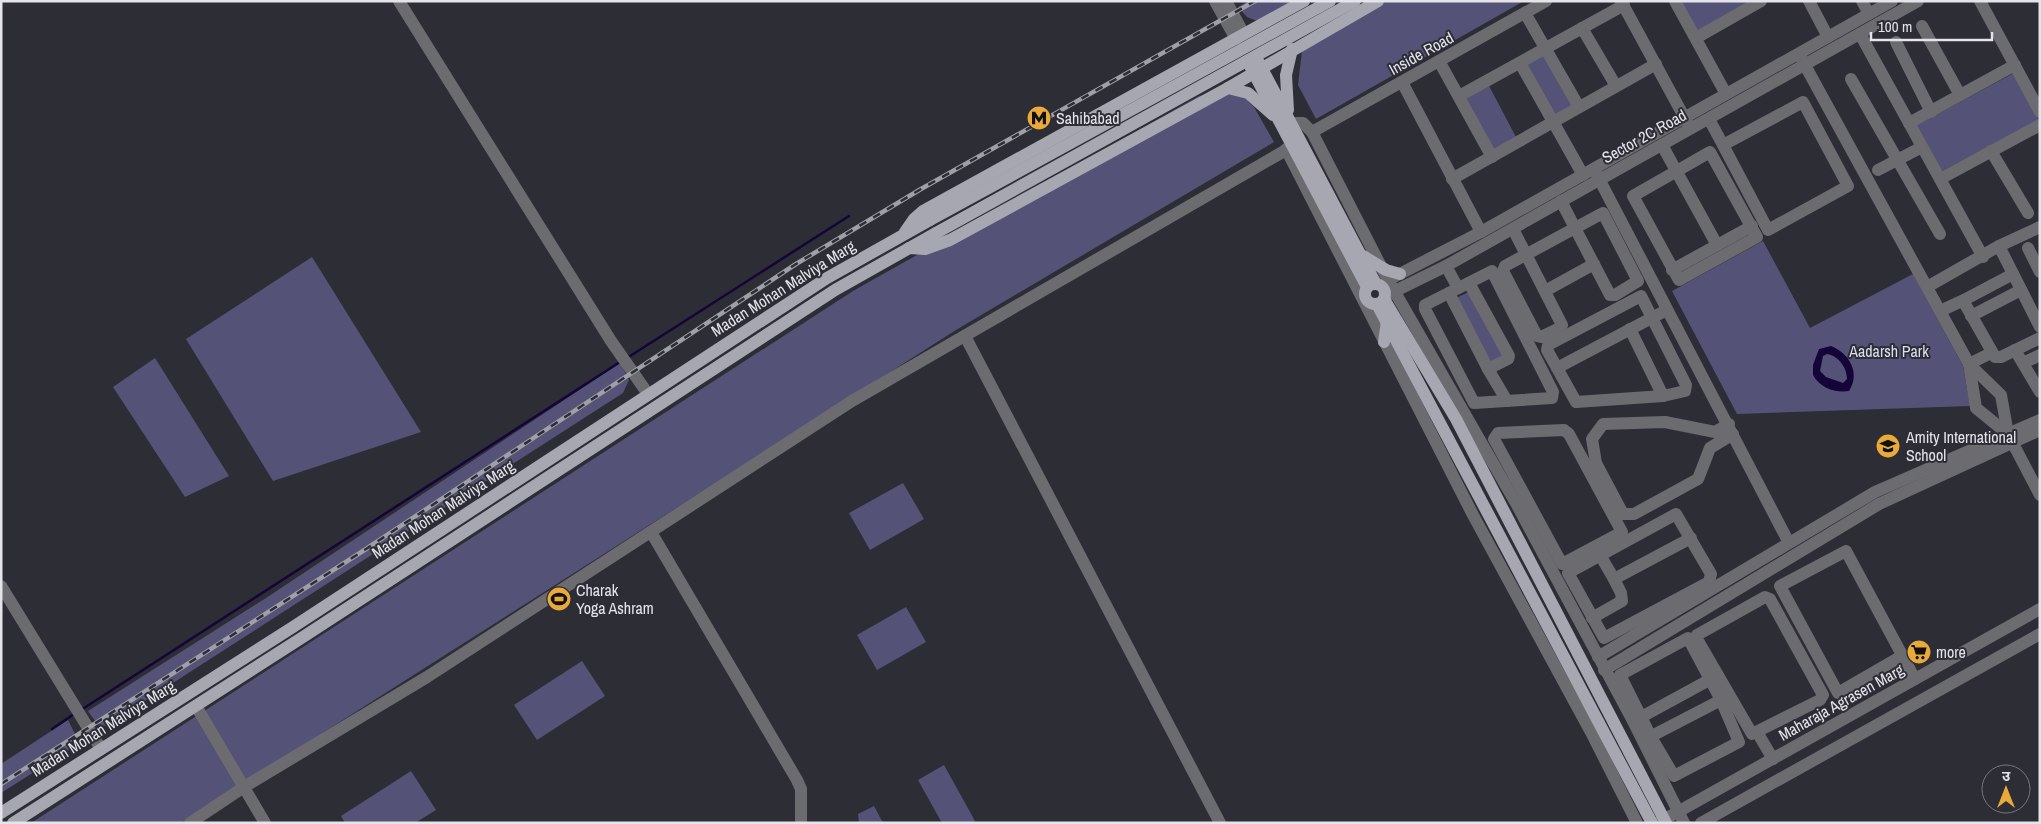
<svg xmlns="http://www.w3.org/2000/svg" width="2041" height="824" font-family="'Archivo Narrow','Noto Sans Devanagari',sans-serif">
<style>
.green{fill:#555277}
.water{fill:#140539;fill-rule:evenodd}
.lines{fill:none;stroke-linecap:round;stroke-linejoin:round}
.stream{stroke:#140539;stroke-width:2.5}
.minor{stroke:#6b6b70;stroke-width:12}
.major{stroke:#a7a7b1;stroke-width:12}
.rail-casing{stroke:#9f9fa6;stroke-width:4.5}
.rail{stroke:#2d2d36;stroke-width:2.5;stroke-dasharray:8;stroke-linecap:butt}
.major-bridge{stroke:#a7a7b1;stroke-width:12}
.labels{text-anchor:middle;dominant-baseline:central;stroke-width:4;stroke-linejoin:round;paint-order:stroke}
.street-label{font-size:16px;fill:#e5e4eb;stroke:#2d2d36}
.poi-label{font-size:16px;fill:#e5e4eb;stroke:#2d2d36;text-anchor:start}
.park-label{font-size:16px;fill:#dfdef0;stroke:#2d2d36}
</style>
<rect width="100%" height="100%" fill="#2d2d36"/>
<!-- green -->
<g class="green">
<path d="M1249 1H1297L1257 21 1247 17 1238 7Z"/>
<path d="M1369 1H1524L1316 119 1298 85 1302 51Z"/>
<path d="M1679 1H1754L1697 33Z"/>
<path d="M1545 52 1575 107 1554 118 1524 64Z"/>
<path d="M2014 73 2039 120 1942 171 1917 125Z"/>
<path d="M1488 84 1517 139 1492 152 1462 98Z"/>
<path d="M1226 92 1242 95 1254 107 1274 142 956 330 181 823H31L853 291 1199 96Z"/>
<path d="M1763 241 1810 328 1913 274 1963 366 1970 406 1737 414 1672 291Z"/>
<path d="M312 257 421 432 273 481 186 339Z"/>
<path d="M1471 291 1504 356 1490 363 1456 298Z"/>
<path d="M155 358 229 476 185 497 113 387Z"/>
<path d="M620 363 629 380 623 393 106 726 97 724 88 711 266 598Z"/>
<path d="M903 483 924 519 870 550 849 513Z"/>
<path d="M906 607 926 642 877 670 857 635Z"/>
<path d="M582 661 605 696 537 740 514 705Z"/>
<path d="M68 720 75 734V746L1 793V764Z"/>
<path d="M944 765 975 821 972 823H942L918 780Z"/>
<path d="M411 771 436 810 415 823H345L341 816Z"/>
<path d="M874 806 883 823H859L858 814Z"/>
</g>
<!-- water -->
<path class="water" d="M1831 346C1849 353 1861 373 1849 391 1835 393 1820 388 1813 375V365L1819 349ZM1827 354C1839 356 1847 368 1847 379L1843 383 1826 377 1820 371 1823 356Z"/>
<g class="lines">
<!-- stream -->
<g class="stream">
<path d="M627 358 849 216"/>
<path d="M81 710 620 362"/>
<path d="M52 729 74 714"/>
</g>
<!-- minor -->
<g class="minor">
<path d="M399 1 611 341 648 394"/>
<path d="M1215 1 1236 39"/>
<path d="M1226 1 1244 34"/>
<path d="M1621 1 1688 124"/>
<path d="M1675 1 1726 94"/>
<path d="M1809 1 1828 37"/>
<path d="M1862 1 1869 14"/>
<path d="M1980 1 2040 112"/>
<path d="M1525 13 1579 107"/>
<path d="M1922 26 1960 95"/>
<path d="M1582 28 1616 86"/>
<path d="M1860 34 1983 257"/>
<path d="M1696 38 1761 1"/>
<path d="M1896 42 1931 112"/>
<path d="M1801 58 1969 364 1976 408 2008 434"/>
<path d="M1439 61 1492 157"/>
<path d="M1520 63 1583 175"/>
<path d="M1851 79 1940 234"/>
<path d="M1402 82 1481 232"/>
<path d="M1459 96 1624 5"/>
<path d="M1803 102 1848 186 1768 230 1723 145Z"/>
<path d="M1709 119 1723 145"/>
<path d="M1292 123H1303L1312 132 1388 280 1517 505 1633 721 1684 823"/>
<path d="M1909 123 2015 65"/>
<path d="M1312 132 1546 1"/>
<path d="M1662 145 1717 245"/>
<path d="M1286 149 1473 515 1593 736 1637 823"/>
<path d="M1991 151 2028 213"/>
<path d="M1710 152 1757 237 1679 280 1633 196Z"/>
<path d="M1878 170 1922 147"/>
<path d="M1596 173 1788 541"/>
<path d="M1452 179 1656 64"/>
<path d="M1940 179 2040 125"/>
<path d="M1513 229C1529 261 1546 293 1562 325L1560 328 1541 337 1537 336 1503 271 1505 266C1537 249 1569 231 1601 214L1603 213 1638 281 1615 295H1610L1575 228 1561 201"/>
<path d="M1999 246 2040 327"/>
<path d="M2028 248 2040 272"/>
<path d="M1446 266 1458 288"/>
<path d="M1672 270 1752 226"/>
<path d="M1492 271 1553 392 1552 398 1474 403 1425 309V305Z"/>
<path d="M2013 274 1964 300 1965 304 1995 357H2001L2040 338"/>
<path d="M1390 279 1481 232 1892 1"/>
<path d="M1927 287 1999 246 2040 227"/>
<path d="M1545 291 1594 264"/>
<path d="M1449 293 1488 369 1508 359 1509 356 1469 283"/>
<path d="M1387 295 1446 266 1918 1"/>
<path d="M1641 296 1686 385 1685 391 1663 396 1576 402 1547 350 1548 345Z"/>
<path d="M1940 311 1964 300"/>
<path d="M1971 316 2021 290"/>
<path d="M1630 329 1663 396"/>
<path d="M965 336 1220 823"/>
<path d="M2015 350 2040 392"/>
<path d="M2023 363 2040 355"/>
<path d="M1969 364 2001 395 2008 434 2040 495"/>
<path d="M1969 364 1991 353"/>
<path d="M1557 368 1661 313"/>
<path d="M1488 369 1507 401"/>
<path d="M1729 424 1715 432 1665 422 1603 424 1592 439 1596 463 1623 514H1634L1698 479 1710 448 1733 434"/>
<path d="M1564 430 1569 434 1622 532 1562 564 1494 439 1498 433Z"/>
<path d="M1676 514 1711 574 1709 582 1604 638 1568 573Z"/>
<path d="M651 532 797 780 801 789V823"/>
<path d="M1600 555 1614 579"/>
<path d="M1 586 101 749"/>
<path d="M1765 597 1770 599 1823 695 1820 700 1752 734 1697 639V635Z"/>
<path d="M1592 618 1622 601 1621 593 1614 579 1691 538"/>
<path d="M1688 638 1721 700 1739 742 1674 776 1651 737 1620 675Z"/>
<path d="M1902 656 1838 693 1780 586 1846 551 1915 679"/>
<path d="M1598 657 1875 492 2040 420"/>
<path d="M1604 670 1879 504 2040 430"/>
<path d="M196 706 265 823"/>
<path d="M1634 721 1711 679"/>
<path d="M1757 732 1773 759"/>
<path d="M1644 740 1721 700"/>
<path d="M190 823 244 787 427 677 852 401 1293 146"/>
<path d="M1658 823 2040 609"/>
<path d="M1701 823 2040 634"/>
</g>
<!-- major -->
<g class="major">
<path d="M1258 61 1376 284"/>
<path d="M1250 66 1367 287"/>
<path d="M1228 88 1248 93 1273 115"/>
<path d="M1288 110 1286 75 1292 49"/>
<path d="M905 232 914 219 923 211 1304 1"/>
<path d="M909 248 925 249 950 240 1228 88 1378 1"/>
<path d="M1363 256 1386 270 1400 274"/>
<circle cx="1375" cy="294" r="10"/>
<path d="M1384 299 1456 419 1666 823"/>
<path d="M1379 308 1652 823"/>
<path d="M1384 342 1387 321"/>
<path d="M1 813 293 627 827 278 930 220"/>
<path d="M13 823 303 637 835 290 936 233"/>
</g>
<defs>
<path id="rail" d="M1 784 366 549 796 264 921 189 1255 1"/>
</defs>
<!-- rail casing -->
<use href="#rail" class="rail-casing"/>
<!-- rail -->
<use href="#rail" class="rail"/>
<!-- major-bridge -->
<g class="major-bridge">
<path d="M930 220 1330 1"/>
<path d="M936 233 1355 1"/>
</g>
</g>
<!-- icons -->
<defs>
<symbol id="metro-disc" viewBox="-11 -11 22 22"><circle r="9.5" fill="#eaaa39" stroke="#2d2d36"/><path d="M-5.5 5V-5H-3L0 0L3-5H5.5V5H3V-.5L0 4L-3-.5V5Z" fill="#111"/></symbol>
<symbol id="school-disc" viewBox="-11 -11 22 22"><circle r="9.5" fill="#eaaa39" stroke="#2d2d36"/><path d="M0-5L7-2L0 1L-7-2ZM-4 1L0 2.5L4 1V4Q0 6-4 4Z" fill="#111"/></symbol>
<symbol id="stadium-disc" viewBox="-11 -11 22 22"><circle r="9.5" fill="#eaaa39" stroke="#2d2d36"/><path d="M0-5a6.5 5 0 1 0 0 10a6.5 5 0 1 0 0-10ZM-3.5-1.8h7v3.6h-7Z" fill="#111"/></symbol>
<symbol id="supermarket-disc" viewBox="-11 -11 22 22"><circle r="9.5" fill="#eaaa39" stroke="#2d2d36"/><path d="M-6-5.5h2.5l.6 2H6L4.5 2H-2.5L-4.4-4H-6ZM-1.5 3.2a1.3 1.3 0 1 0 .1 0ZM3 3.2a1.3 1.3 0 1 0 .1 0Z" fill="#111"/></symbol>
</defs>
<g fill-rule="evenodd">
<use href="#metro-disc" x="1025" y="104" width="28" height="28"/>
<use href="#school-disc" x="1874" y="432" width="28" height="28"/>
<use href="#stadium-disc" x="545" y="585" width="28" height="28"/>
<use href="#supermarket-disc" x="1905" y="638" width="28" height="28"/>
</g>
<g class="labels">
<!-- street labels -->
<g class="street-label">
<text transform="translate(1421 53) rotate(-29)">Inside Road</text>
<text transform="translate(1644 136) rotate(-29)">Sector 2C Road</text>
<text transform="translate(783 288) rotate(-32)">Madan Mohan Malviya Marg</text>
<text transform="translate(443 509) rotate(-33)">Madan Mohan Malviya Marg</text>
<text transform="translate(1841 702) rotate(-29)">Maharaja Agrasen Marg</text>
<text transform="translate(103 728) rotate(-32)">Madan Mohan Malviya Marg</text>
</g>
<!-- poi labels -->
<g class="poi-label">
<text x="1056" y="118">Sahibabad</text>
<text x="1906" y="437">Amity International<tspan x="1906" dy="18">School</tspan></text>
<text x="576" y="590">Charak<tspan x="576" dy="18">Yoga Ashram</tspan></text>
<text x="1936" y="652">more</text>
</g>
<!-- park labels -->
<g class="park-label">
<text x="1889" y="351">Aadarsh Park</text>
</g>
</g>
<!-- border -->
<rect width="2041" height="824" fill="none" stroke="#e5e4eb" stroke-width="5"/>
<!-- north arrow -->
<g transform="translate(2006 789)"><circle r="24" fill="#2d2d36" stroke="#77767e"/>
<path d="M0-4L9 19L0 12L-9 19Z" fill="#eaaa39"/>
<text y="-8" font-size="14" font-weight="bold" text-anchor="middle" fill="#e5e4eb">उ</text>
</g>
<!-- scale -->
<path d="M1871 32v8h121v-8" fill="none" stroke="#e5e4eb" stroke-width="2.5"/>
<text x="1878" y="32" font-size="15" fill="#e5e4eb" stroke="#2d2d36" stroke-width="4" paint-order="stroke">100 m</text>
</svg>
